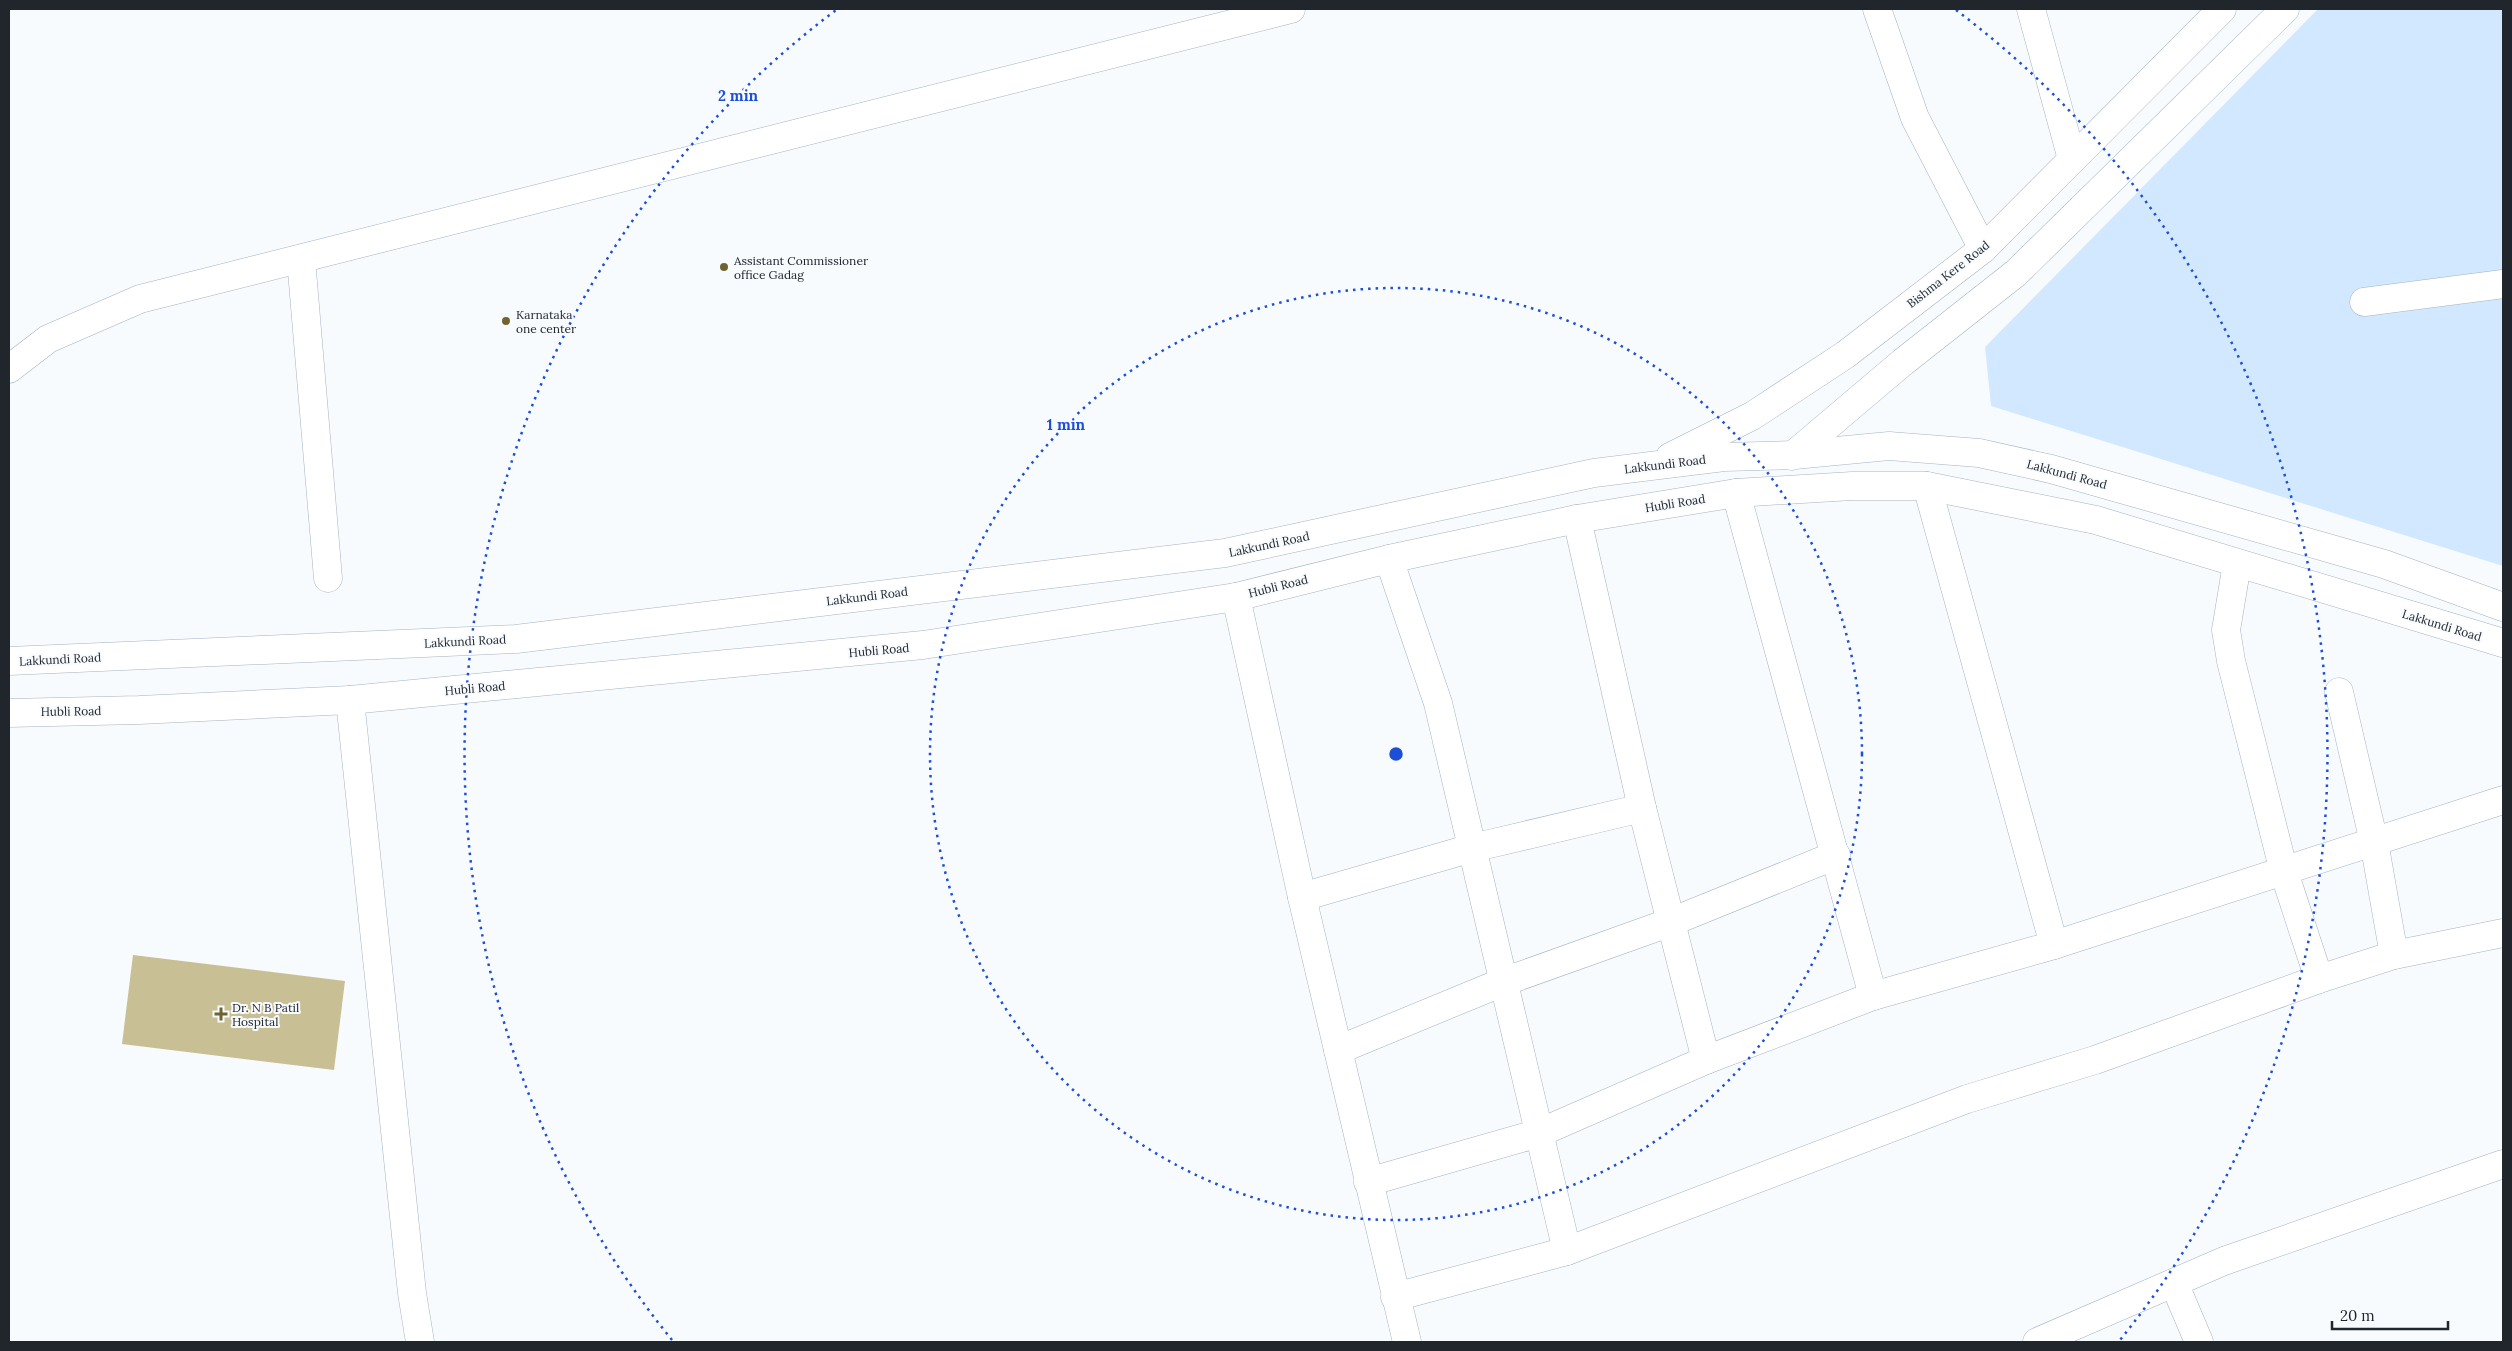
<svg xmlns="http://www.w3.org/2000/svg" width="2512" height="1351" font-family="Lora,serif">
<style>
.green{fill:#d2e8fe}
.building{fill:#c9bf94}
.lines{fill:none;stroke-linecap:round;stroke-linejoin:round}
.minor-casing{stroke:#a5b3c1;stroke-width:29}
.major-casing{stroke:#a5b3c1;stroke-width:29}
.minor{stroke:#fff;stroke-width:28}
.major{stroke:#fff;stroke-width:28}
.ring{fill:none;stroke:#1d4ed8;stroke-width:2.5;stroke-dasharray:2.5 5}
.poi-dot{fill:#6f6431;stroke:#f8fbfe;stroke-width:2}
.labels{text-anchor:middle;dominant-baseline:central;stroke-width:4;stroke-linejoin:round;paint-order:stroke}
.poi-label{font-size:12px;fill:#21262c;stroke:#f8fbfe;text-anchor:start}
.street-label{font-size:12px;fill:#21262c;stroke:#f8fbfe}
.centre{fill:#1d4ed8;stroke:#f8fbfe;stroke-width:2.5}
.ring-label{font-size:15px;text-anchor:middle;font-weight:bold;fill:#1d4ed8;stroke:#f8fbfe;stroke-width:4;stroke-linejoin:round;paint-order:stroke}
</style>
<rect width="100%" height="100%" fill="#f8fbfe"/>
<!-- green -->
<path class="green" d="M2318 9H2503V566L1991 406 1985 347Z"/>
<!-- building -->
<path class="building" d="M133 955 345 981 334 1070 122 1044Z"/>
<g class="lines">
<defs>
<g id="minor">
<path d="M1877 9 1915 118 1983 249"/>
<path d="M2031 9 2072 159"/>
<path d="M301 259 328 578"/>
<path d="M2364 302 2503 284"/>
<path d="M9 369 48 339 140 299 1291 9"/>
<path d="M1927 486 2054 945"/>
<path d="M1736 493 1873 996"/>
<path d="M1577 519 1642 808 1706 1060"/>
<path d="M1389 559 1438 703 1567 1251"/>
<path d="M2237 564 2226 630 2231 661 2284 872 2319 979"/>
<path d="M1236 597 1302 897 1407 1342"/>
<path d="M2339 692 2374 842 2394 955"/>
<path d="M350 700 412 1293 420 1342"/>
<path d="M1302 897 1472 848 1642 808"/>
<path d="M1338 1050 1503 982 1671 922 1836 855"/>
<path d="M1368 1182 1539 1133 1706 1060 1873 996 2054 945 2503 800"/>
<path d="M2174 1283 2199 1342"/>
<path d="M1395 1297 1567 1251 1967 1099 2095 1060 2319 979 2394 955 2503 933"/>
<path d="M2037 1342 2224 1261 2503 1164"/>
</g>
<g id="major">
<path d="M1792 456 1903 362 2016 273 2285 9"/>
<path d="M1670 457 1752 416 1845 355 1983 249 2222 9"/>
<path d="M9 661 516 639 1225 553 1594 473 1724 457 1794 455 1889 446 1979 453 2051 469 2384 564 2503 607"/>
<path d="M9 713 139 710 350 700 923 645 1236 597 1389 559 1577 519 1736 493 1852 486H1927L2096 520 2503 643"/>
</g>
</defs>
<!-- minor casing -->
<use href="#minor" class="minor-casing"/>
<!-- major casing -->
<use href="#major" class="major-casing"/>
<!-- minor -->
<use href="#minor" class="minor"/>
<!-- major -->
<use href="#major" class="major"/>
</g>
<!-- distance rings -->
<g class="ring">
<circle cx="1396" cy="754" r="466"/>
<path d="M672 1340A931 931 0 0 1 836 10M1956 10A931 931 0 0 1 2120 1340"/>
</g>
<!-- markers -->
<g class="poi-dot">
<circle cx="724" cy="267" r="5"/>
<circle cx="506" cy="321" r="5"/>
<path d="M218.5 1006.5h5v5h5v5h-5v5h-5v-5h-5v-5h5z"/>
</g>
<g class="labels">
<!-- poi labels -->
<g class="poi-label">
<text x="734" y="260">Assistant Commissioner<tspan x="734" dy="14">office Gadag</tspan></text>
<text x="516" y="314">Karnataka<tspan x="516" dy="14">one center</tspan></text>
<text x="232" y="1007">Dr. N B Patil<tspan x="232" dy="14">Hospital</tspan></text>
</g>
<!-- street labels -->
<g class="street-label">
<text transform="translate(1948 274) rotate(-38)">Bishma Kere Road</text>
<text transform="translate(1665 464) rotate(-7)">Lakkundi Road</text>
<text transform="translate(2067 474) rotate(15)">Lakkundi Road</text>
<text transform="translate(1675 503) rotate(-9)">Hubli Road</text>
<text transform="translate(1269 544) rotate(-12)">Lakkundi Road</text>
<text transform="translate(1278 586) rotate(-14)">Hubli Road</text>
<text transform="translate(867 596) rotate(-7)">Lakkundi Road</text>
<text transform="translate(2442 625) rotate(17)">Lakkundi Road</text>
<text transform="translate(465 641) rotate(-3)">Lakkundi Road</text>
<text transform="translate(879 650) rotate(-5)">Hubli Road</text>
<text transform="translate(60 659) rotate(-3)">Lakkundi Road</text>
<text transform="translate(475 688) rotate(-5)">Hubli Road</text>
<text transform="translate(71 711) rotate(-1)">Hubli Road</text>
</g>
</g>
<circle cx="1396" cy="754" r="8" class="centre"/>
<g class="ring-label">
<text x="738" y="101">2 min</text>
<text x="1066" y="430">1 min</text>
</g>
<!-- border -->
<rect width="2512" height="1351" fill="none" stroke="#21262c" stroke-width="20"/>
<!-- scale -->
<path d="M2332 1321v8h116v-8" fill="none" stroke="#21262c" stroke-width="2.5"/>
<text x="2340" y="1321" font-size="15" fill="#21262c" stroke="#f8fbfe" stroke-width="4" paint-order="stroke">20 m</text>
</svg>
